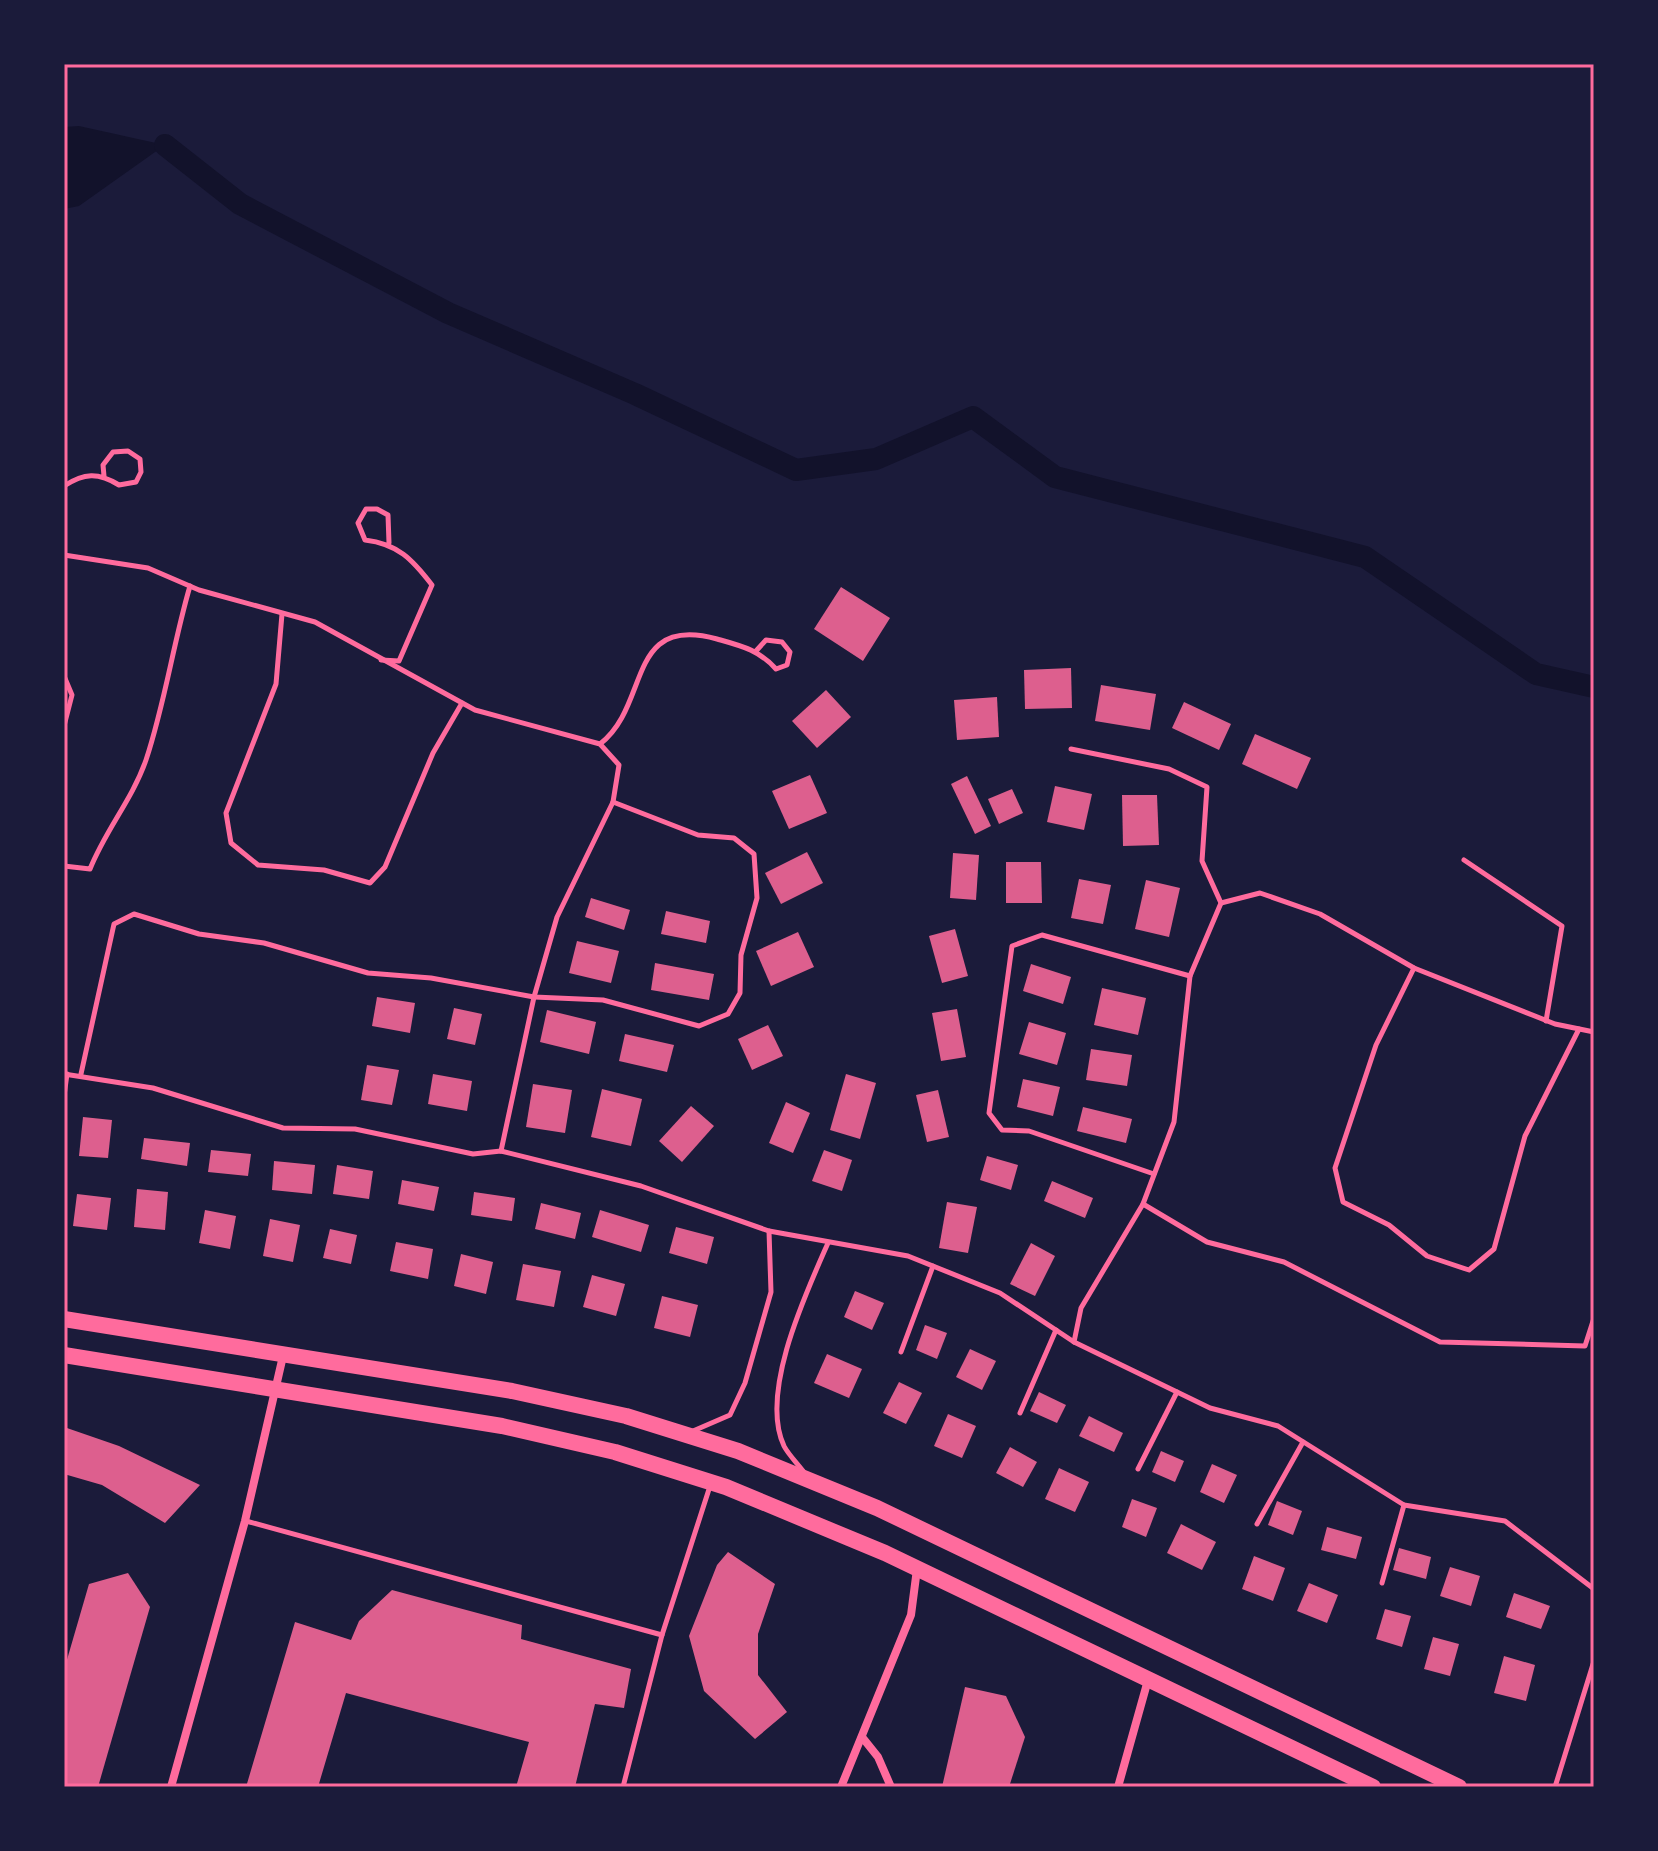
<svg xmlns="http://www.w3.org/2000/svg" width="1658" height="1851" font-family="'Roboto Condensed',sans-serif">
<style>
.water{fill:#12122b}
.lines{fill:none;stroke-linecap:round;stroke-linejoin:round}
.canal{stroke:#12122b;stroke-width:22}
.building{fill:#dd5f8e}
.service{stroke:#ff6b9d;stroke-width:5}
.minor{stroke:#ff6b9d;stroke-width:8}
.primary{stroke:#ff6b9d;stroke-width:16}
.neatline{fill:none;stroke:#ff6b9d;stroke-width:3}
</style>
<rect width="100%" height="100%" fill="#1b1b3a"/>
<!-- water -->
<path class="water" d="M79 126 165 145 79 206 64 209V127Z"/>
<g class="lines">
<!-- canal -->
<path class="canal" d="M165 145 240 204 448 313 635 394 796 470 876 459 973 417 1055 477 1365 557 1536 674 1594 687"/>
</g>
<!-- building -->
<g class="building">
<path d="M841 587 890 618 863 661 814 629Z"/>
<path d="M1071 668 1072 708 1025 709 1024 670Z"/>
<path d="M1101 685 1156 694 1150 730 1095 721Z"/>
<path d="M826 690 851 717 817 748 792 721Z"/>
<path d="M997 697 999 737 957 740 954 700Z"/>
<path d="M1184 702 1231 724 1219 750 1172 728Z"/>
<path d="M1255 734 1311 758 1297 789 1242 764Z"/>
<path d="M810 775 827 813 789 829 772 791Z"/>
<path d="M967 776 991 826 975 834 951 784Z"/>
<path d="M1055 786 1092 794 1084 830 1047 822Z"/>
<path d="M1012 789 1023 813 999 824 988 799Z"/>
<path d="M1122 795H1157L1159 845 1123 846Z"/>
<path d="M807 852 823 883 781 904 765 873Z"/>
<path d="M953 853 979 855 976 900 950 898Z"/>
<path d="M1006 862H1041L1042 903H1006Z"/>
<path d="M1079 879 1111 885 1103 924 1071 918Z"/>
<path d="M1146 880 1180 888 1169 937 1135 929Z"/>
<path d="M591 898 630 910 624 930 585 917Z"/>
<path d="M666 911 710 921 706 943 661 934Z"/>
<path d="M955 929 968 976 942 983 929 936Z"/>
<path d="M798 932 814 967 771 986 756 951Z"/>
<path d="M577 941 619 951 611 983 569 973Z"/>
<path d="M655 963 714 974 709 1000 651 990Z"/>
<path d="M1031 964 1071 977 1063 1004 1023 991Z"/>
<path d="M1102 988 1146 998 1138 1035 1094 1025Z"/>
<path d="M377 997 415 1003 410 1033 372 1026Z"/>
<path d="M454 1008 482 1014 475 1045 447 1039Z"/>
<path d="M957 1009 966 1057 941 1061 932 1013Z"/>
<path d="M547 1010 596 1022 589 1054 540 1042Z"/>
<path d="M1029 1022 1066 1033 1057 1065 1019 1054Z"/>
<path d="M768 1025 783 1056 752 1070 738 1039Z"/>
<path d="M625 1034 674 1045 667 1072 619 1061Z"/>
<path d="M1091 1049 1132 1055 1127 1086 1086 1080Z"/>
<path d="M367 1065 399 1070 392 1105 361 1100Z"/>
<path d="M433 1074 472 1081 467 1111 428 1104Z"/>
<path d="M846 1074 876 1083 860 1139 830 1130Z"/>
<path d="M1023 1079 1060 1087 1053 1116 1017 1107Z"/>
<path d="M533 1084 572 1090 565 1133 526 1127Z"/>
<path d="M602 1089 642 1099 631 1146 591 1137Z"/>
<path d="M938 1090 949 1137 927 1142 916 1095Z"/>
<path d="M786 1102 810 1113 793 1153 769 1143Z"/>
<path d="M691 1106 714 1126 682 1162 659 1141Z"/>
<path d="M1083 1107 1132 1119 1126 1143 1077 1131Z"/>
<path d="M83 1117 112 1120 108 1158 79 1156Z"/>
<path d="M144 1138 190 1143 187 1166 141 1159Z"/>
<path d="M211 1150 251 1154 248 1176 208 1172Z"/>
<path d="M824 1150 852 1160 842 1191 812 1181Z"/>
<path d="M987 1156 1018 1165 1011 1190 980 1180Z"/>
<path d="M274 1161 315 1165 312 1194 272 1190Z"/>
<path d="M337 1165 373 1171 369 1199 333 1194Z"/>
<path d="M402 1180 439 1187 434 1211 398 1204Z"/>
<path d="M1052 1181 1093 1198 1085 1218 1044 1201Z"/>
<path d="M137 1189 168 1192 165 1230 134 1227Z"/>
<path d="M474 1192 515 1198 512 1221 471 1215Z"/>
<path d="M77 1194 111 1198 107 1230 73 1226Z"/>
<path d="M947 1202 977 1207 968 1253 939 1248Z"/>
<path d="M541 1203 581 1213 575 1239 535 1229Z"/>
<path d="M205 1210 236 1216 230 1249 199 1243Z"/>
<path d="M600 1210 649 1225 641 1252 592 1237Z"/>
<path d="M270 1219 300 1225 293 1262 263 1256Z"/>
<path d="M676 1227 714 1237 707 1264 669 1253Z"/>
<path d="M330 1229 357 1235 351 1264 323 1258Z"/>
<path d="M396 1242 433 1249 428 1279 390 1271Z"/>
<path d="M1031 1243 1055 1256 1035 1296 1010 1284Z"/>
<path d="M461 1254 493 1262 486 1294 454 1286Z"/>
<path d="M523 1264 561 1271 554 1307 516 1300Z"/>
<path d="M592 1275 625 1284 616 1316 583 1307Z"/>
<path d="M855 1291 884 1303 872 1330 844 1317Z"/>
<path d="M662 1296 698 1305 690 1337 654 1328Z"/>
<path d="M925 1325 947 1333 937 1359 916 1350Z"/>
<path d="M970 1349 996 1361 982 1390 956 1377Z"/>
<path d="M827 1354 862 1369 849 1398 814 1383Z"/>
<path d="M899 1382 922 1393 906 1424 883 1413Z"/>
<path d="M1039 1392 1066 1405 1057 1423 1030 1411Z"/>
<path d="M948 1414 976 1426 962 1458 934 1446Z"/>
<path d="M1089 1416 1123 1433 1114 1452 1079 1436Z"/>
<path d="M64 1427 119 1446 200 1485 165 1523 102 1485 64 1474Z"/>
<path d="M1010 1447 1037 1462 1023 1487 996 1473Z"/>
<path d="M1161 1451 1184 1461 1175 1482 1152 1472Z"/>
<path d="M1212 1464 1237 1475 1224 1503 1200 1492Z"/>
<path d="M1059 1468 1089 1482 1075 1512 1045 1499Z"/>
<path d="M1132 1499 1157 1508 1146 1537 1122 1527Z"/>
<path d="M1277 1501 1302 1511 1293 1535 1268 1525Z"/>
<path d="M1181 1524 1216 1542 1202 1570 1167 1553Z"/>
<path d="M1327 1527 1362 1537 1356 1559 1321 1550Z"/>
<path d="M1399 1548 1431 1557 1426 1579 1393 1570Z"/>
<path d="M728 1552 775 1584 758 1634V1675L787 1712 755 1739 704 1691 689 1636 717 1565Z"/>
<path d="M1254 1556 1285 1568 1273 1601 1242 1589Z"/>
<path d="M1450 1567 1480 1576 1471 1606 1440 1596Z"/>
<path d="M128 1573 150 1607 98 1787H64V1670L89 1584Z"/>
<path d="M1309 1583 1338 1595 1327 1623 1297 1611Z"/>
<path d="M392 1590 522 1625 521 1639 631 1669 624 1708 595 1704 575 1787H516L529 1742 346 1693 318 1787H246L295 1622 351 1640 359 1621Z"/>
<path d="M1514 1593 1550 1606 1541 1629 1506 1617Z"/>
<path d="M1385 1609 1411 1616 1402 1647 1376 1639Z"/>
<path d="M1433 1637 1459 1644 1450 1676 1424 1669Z"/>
<path d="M1504 1656 1535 1665 1526 1701 1494 1693Z"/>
<path d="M965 1687 1006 1696 1025 1737 1009 1787H942Z"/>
</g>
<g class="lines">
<!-- service -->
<g class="service">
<path d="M64 486C84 473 98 472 119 485L136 482 141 472 140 459 128 451 113 452 103 465 104 476"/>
<path d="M64 555 148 568 199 590 315 622 475 710 600 744 619 765 613 802 557 917 534 997 501 1151"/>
<path d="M282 614 276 684 226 813 231 843 258 865 324 870 370 883 385 867 433 753 462 703"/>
<path d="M381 660 399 661 432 585C412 559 398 544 365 540L358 523 366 509H377L388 515 389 543"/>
<path d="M64 676 72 695 64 726"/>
<path d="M600 744C651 705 625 614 717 639 742 646 759 650 776 669L787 665 790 652 782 642 766 640 756 651"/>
<path d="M1071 749 1169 769 1207 787 1202 861 1221 903 1190 976 1174 1122 1143 1204 1081 1308 1074 1342 1210 1408 1278 1426 1404 1505 1505 1521 1594 1589"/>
<path d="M1464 860 1562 926 1546 1021"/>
<path d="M64 866 90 869C106 829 132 800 146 760 165 703 173 644 190 586"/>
<path d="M1221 903 1260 893 1320 914 1414 968 1555 1024 1594 1032"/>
<path d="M1414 968 1376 1045 1335 1168 1343 1202 1389 1225 1427 1256 1469 1270 1494 1249 1525 1136 1579 1029"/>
<path d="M64 1074 153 1088 283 1128 355 1129 473 1154 501 1151 641 1186 769 1231 908 1256 1000 1293 1074 1342"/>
<path d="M81 1074 114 924 134 914 199 934 264 943 368 973 431 978 534 997 603 1000 699 1026 728 1014 740 993 741 955 757 898 754 854 734 838 698 835 613 802"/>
<path d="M64 1096 67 1074"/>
<path d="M1154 1174 1029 1131 1002 1130 989 1113 1012 946 1042 935 1190 976"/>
<path d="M1143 1204 1207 1242 1284 1262 1440 1342 1585 1346 1594 1318"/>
<path d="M901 1352 933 1266"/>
<path d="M1020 1413 1056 1330"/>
<path d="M693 1431 730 1415 745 1383 771 1292 769 1231"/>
<path d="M1138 1469 1177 1392"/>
<path d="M803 1471C797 1463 788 1454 784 1446 759 1393 806 1293 828 1243"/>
<path d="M246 1521 662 1635"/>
<path d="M1257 1524 1303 1442"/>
<path d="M1382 1583 1404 1505"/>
<path d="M623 1787 662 1635 711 1483"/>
<path d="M1555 1787 1594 1661"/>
</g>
<!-- minor -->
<g class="minor">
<path d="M862 1737 878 1757 891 1787"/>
<path d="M171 1787 245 1521 283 1356"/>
<path d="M841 1787 911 1615 917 1569"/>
<path d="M1118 1787 1148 1680"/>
</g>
<!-- primary -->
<g class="primary">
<path d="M64 1319 512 1391 626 1416 738 1451 877 1508 1459 1787"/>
<path d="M64 1355 502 1426 615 1452 726 1487 885 1553 1373 1787"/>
</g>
</g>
<!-- border -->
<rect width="1658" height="1851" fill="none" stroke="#1b1b3a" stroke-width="132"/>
<rect x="66" y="66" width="1526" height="1719" class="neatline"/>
</svg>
